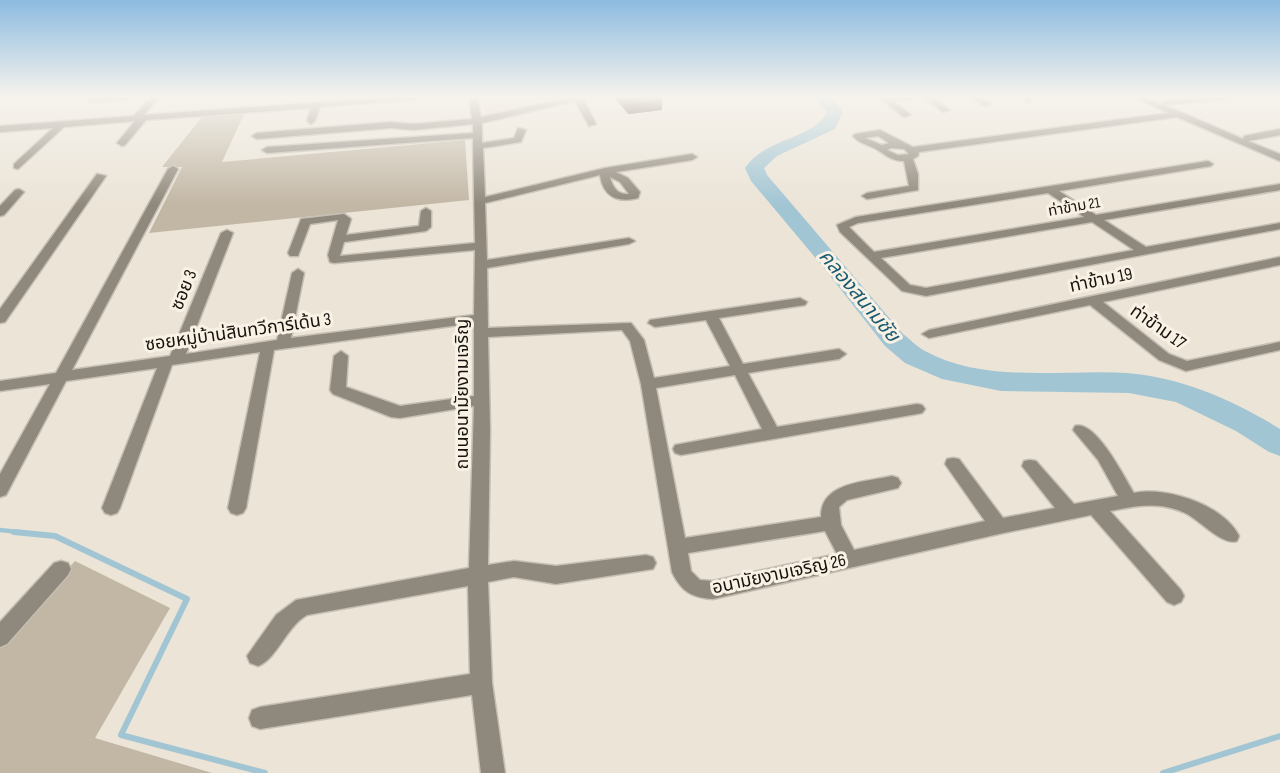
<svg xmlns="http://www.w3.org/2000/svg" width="1280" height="773" font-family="'Sofia Sans Condensed','Noto Sans Thai',sans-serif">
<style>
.built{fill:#e4d9c5}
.green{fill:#c2b7a5}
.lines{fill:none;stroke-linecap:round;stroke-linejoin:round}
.stream-far1{stroke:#a2c5d4;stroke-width:4.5}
.stream{stroke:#a2c5d4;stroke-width:6}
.river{fill:#a2c5d4;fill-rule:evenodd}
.minor-casing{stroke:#c5beb3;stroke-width:3}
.minor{fill:#8f887c;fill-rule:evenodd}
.wall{fill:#51442e}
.shaded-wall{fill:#423726}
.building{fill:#5e4f36;stroke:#423726;stroke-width:1.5}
.labels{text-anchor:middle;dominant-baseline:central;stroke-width:6;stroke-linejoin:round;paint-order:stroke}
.far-street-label{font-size:15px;fill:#16130f;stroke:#f9f1e4}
.street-label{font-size:18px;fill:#16130f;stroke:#f9f1e4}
.water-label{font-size:20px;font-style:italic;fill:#1b5c73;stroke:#f9f1e4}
</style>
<rect width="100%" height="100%" fill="#ebe4d7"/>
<!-- built -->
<path class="built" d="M483 97H572L485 116Z"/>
<!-- green -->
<g class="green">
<path d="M244 114 222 162 465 140 469 200 149 233 182 167H162L202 117Z"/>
<path d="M75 561 170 608 95 738 212 773H0V645Z"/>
</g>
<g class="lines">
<!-- stream-far1 -->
<path class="stream-far1" d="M0 530 28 533"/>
<!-- stream -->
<g class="stream">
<path d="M14 532 55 536 187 599 121 735 265 773"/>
<path d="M1163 773 1280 736"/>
</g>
<!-- river -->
<path class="river" d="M815 97H831L843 112 835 129 777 156 764 168 767 175 903 334C910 339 917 347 925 351 985 384 1062 369 1127 373 1181 377 1235 401 1280 429V456L1269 452 1236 431 1176 402 1129 393 1001 391 942 379 905 363 885 346 824 268 751 181 745 168C766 137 813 140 827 112Z"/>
<defs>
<g id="minor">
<path d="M91 97H134L130 99 92 102 88 99Z"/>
<path d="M151 97H159L144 115 390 97H422L418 99 320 107 315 121 311 124 307 121 311 108 146 120 125 145 122 146 117 143 135 121 64 127 18 169 14 168V164L53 128 0 132V126L134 116Z"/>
<path d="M469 97H477L481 117 572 97H585L583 99 596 124 589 126 575 101 482 123V143L514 138 518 128 526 130 521 142 483 148 485 197 605 168 692 154 697 157 692 160 616 172 628 178 640 192 638 198C618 203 603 197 600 175L485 203 487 260 629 238 635 241 629 244 487 268 488 328 631 323 644 340 654 378 730 366 706 320 655 327 648 323 650 320 800 298 807 302 805 305 719 318 743 364 839 349 846 354 839 359 748 373 777 427 917 404 922 405 925 409 922 413 917 414 681 455 675 453 673 449 675 445 762 429 735 375 656 388 685 538 821 517C820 482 866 482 892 476L898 478 901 483 898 488 847 500 839 507 841 525 854 550 985 521 945 464 947 459 953 458 959 459 1003 518 1055 508 1022 466 1024 461 1030 460 1036 461 1074 504 1118 496 1098 460 1073 430 1075 426C1096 420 1124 477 1134 493 1166 486 1224 505 1239 536L1237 541C1222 546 1200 520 1185 513 1160 501 1136 506 1110 511L1181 590 1184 596 1181 602 1174 605 1167 602 1091 515 999 534 713 599C692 598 681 591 672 572L641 384 630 341 622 330 488 337 490 430 488 565 514 561 556 566 646 555 653 557 656 563 653 569 556 584 514 577 488 582 492 683 505 773H481L472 695 260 729 252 726 249 718 252 710 260 707 470 674 468 586 307 615C286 627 277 659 258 666L250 663 247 656 276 615 296 600 469 568 474 406 400 418 391 417 333 394 330 390 334 356 341 351 348 356 346 387 400 406 474 396V323L274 350 246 508 243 513 237 515 231 513 228 508 260 352 172 365 120 508 117 513 111 515 105 513 102 508 157 368 66 381 6 495 0 497V474L50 384 0 391V381L56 373 168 169 173 166 178 169 72 370 170 356 221 233 227 230 233 233 186 354 277 340 292 273 298 269 304 273 291 338 474 315 475 250 334 263 330 262 328 255 338 220 310 224 298 256H290L288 253 301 219 344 214 351 219 346 235 419 226 421 211 426 208 431 211V227L426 231 344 242 340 256 475 243 473 138 267 153 262 150 267 147 473 133V124L413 130 391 128 257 139 252 136 257 133 391 122 413 124 472 119ZM610 177 620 182 629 194C618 195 613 188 610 177ZM825 531 837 554 713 581 700 580 691 571 688 553Z"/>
<path d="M878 97H915L911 99 893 101 911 115 904 117Z"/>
<path d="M923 97H932L950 110 943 112Z"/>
<path d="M971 97H980L991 104 984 106Z"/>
<path d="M1019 97H1029L1032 99 1028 102Z"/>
<path d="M1134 97H1144L1163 105V101L1166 100 1231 97 1227 99 1164 105 1243 139 1244 136 1280 129V135L1248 141 1280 154V161L1177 117 919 152 918 156 913 159 918 174V190L867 199 862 196 867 193 909 186 904 161C890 161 884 153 874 148 866 144 860 144 853 136L855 134 880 130 913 147 1168 113ZM878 136 889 143 882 145 865 138ZM891 148 904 149 909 154 898 155 887 150Z"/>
<path d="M1208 161 1213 164 1211 166 1059 191 1096 215 1280 184V190L1104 220 1146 247 1280 223V229L926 296 902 291 840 232 837 225 856 217ZM1048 193 1084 217 874 252 849 227 858 223ZM1092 222 1134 250 926 288 910 285 881 258Z"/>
<path d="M97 174 106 176 5 322 0 323V309Z"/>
<path d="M19 189 24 192 4 215 0 216V206L15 190Z"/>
<path d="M1280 257V265L1103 302 1169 354 1187 361 1280 342V350L1186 371 1159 360 1090 305 929 338 922 334 929 330Z"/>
<path d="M61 561 68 563 71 569 68 575 7 644 0 647V622L54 563Z"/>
</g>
</defs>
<!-- minor casing -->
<use href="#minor" class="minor-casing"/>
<!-- minor -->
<use href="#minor" class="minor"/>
</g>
<!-- wall -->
<path class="wall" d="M614 97H658L662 101V110L628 114Z"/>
<!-- shaded-wall -->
<path class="shaded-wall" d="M662 101V110L628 114V105Z"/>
<!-- building -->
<path class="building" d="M621 97H658L662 101 628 105Z"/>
<!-- sky -->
<linearGradient id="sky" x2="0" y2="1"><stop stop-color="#8cbbe0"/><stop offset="0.47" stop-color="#f6f3ed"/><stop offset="1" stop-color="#f6f3ed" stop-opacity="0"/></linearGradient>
<rect width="1280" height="205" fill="url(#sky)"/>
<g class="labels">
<!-- far-street labels -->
<g class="far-street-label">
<text transform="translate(1074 207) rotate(-10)">ท่าข้าม 21</text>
</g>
<!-- street labels -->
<g class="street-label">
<text transform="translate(1101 280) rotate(-12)">ท่าข้าม 19</text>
<text transform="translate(184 290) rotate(-68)">ซอย 3</text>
<text transform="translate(1158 327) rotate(35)">ท่าข้าม 17</text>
<text transform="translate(238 332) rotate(-8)">ซอยหมู่บ้าน่สินทวีการ์เด้น 3</text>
<text transform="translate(462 394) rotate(-90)">ถนนอนามัยงามเจริญ</text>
<text transform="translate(779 574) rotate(-12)">อนามัยงามเจริญ 26</text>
</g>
<!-- water labels -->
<g class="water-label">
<text transform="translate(859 296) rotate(50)">คลองสนามชัย</text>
</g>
</g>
</svg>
